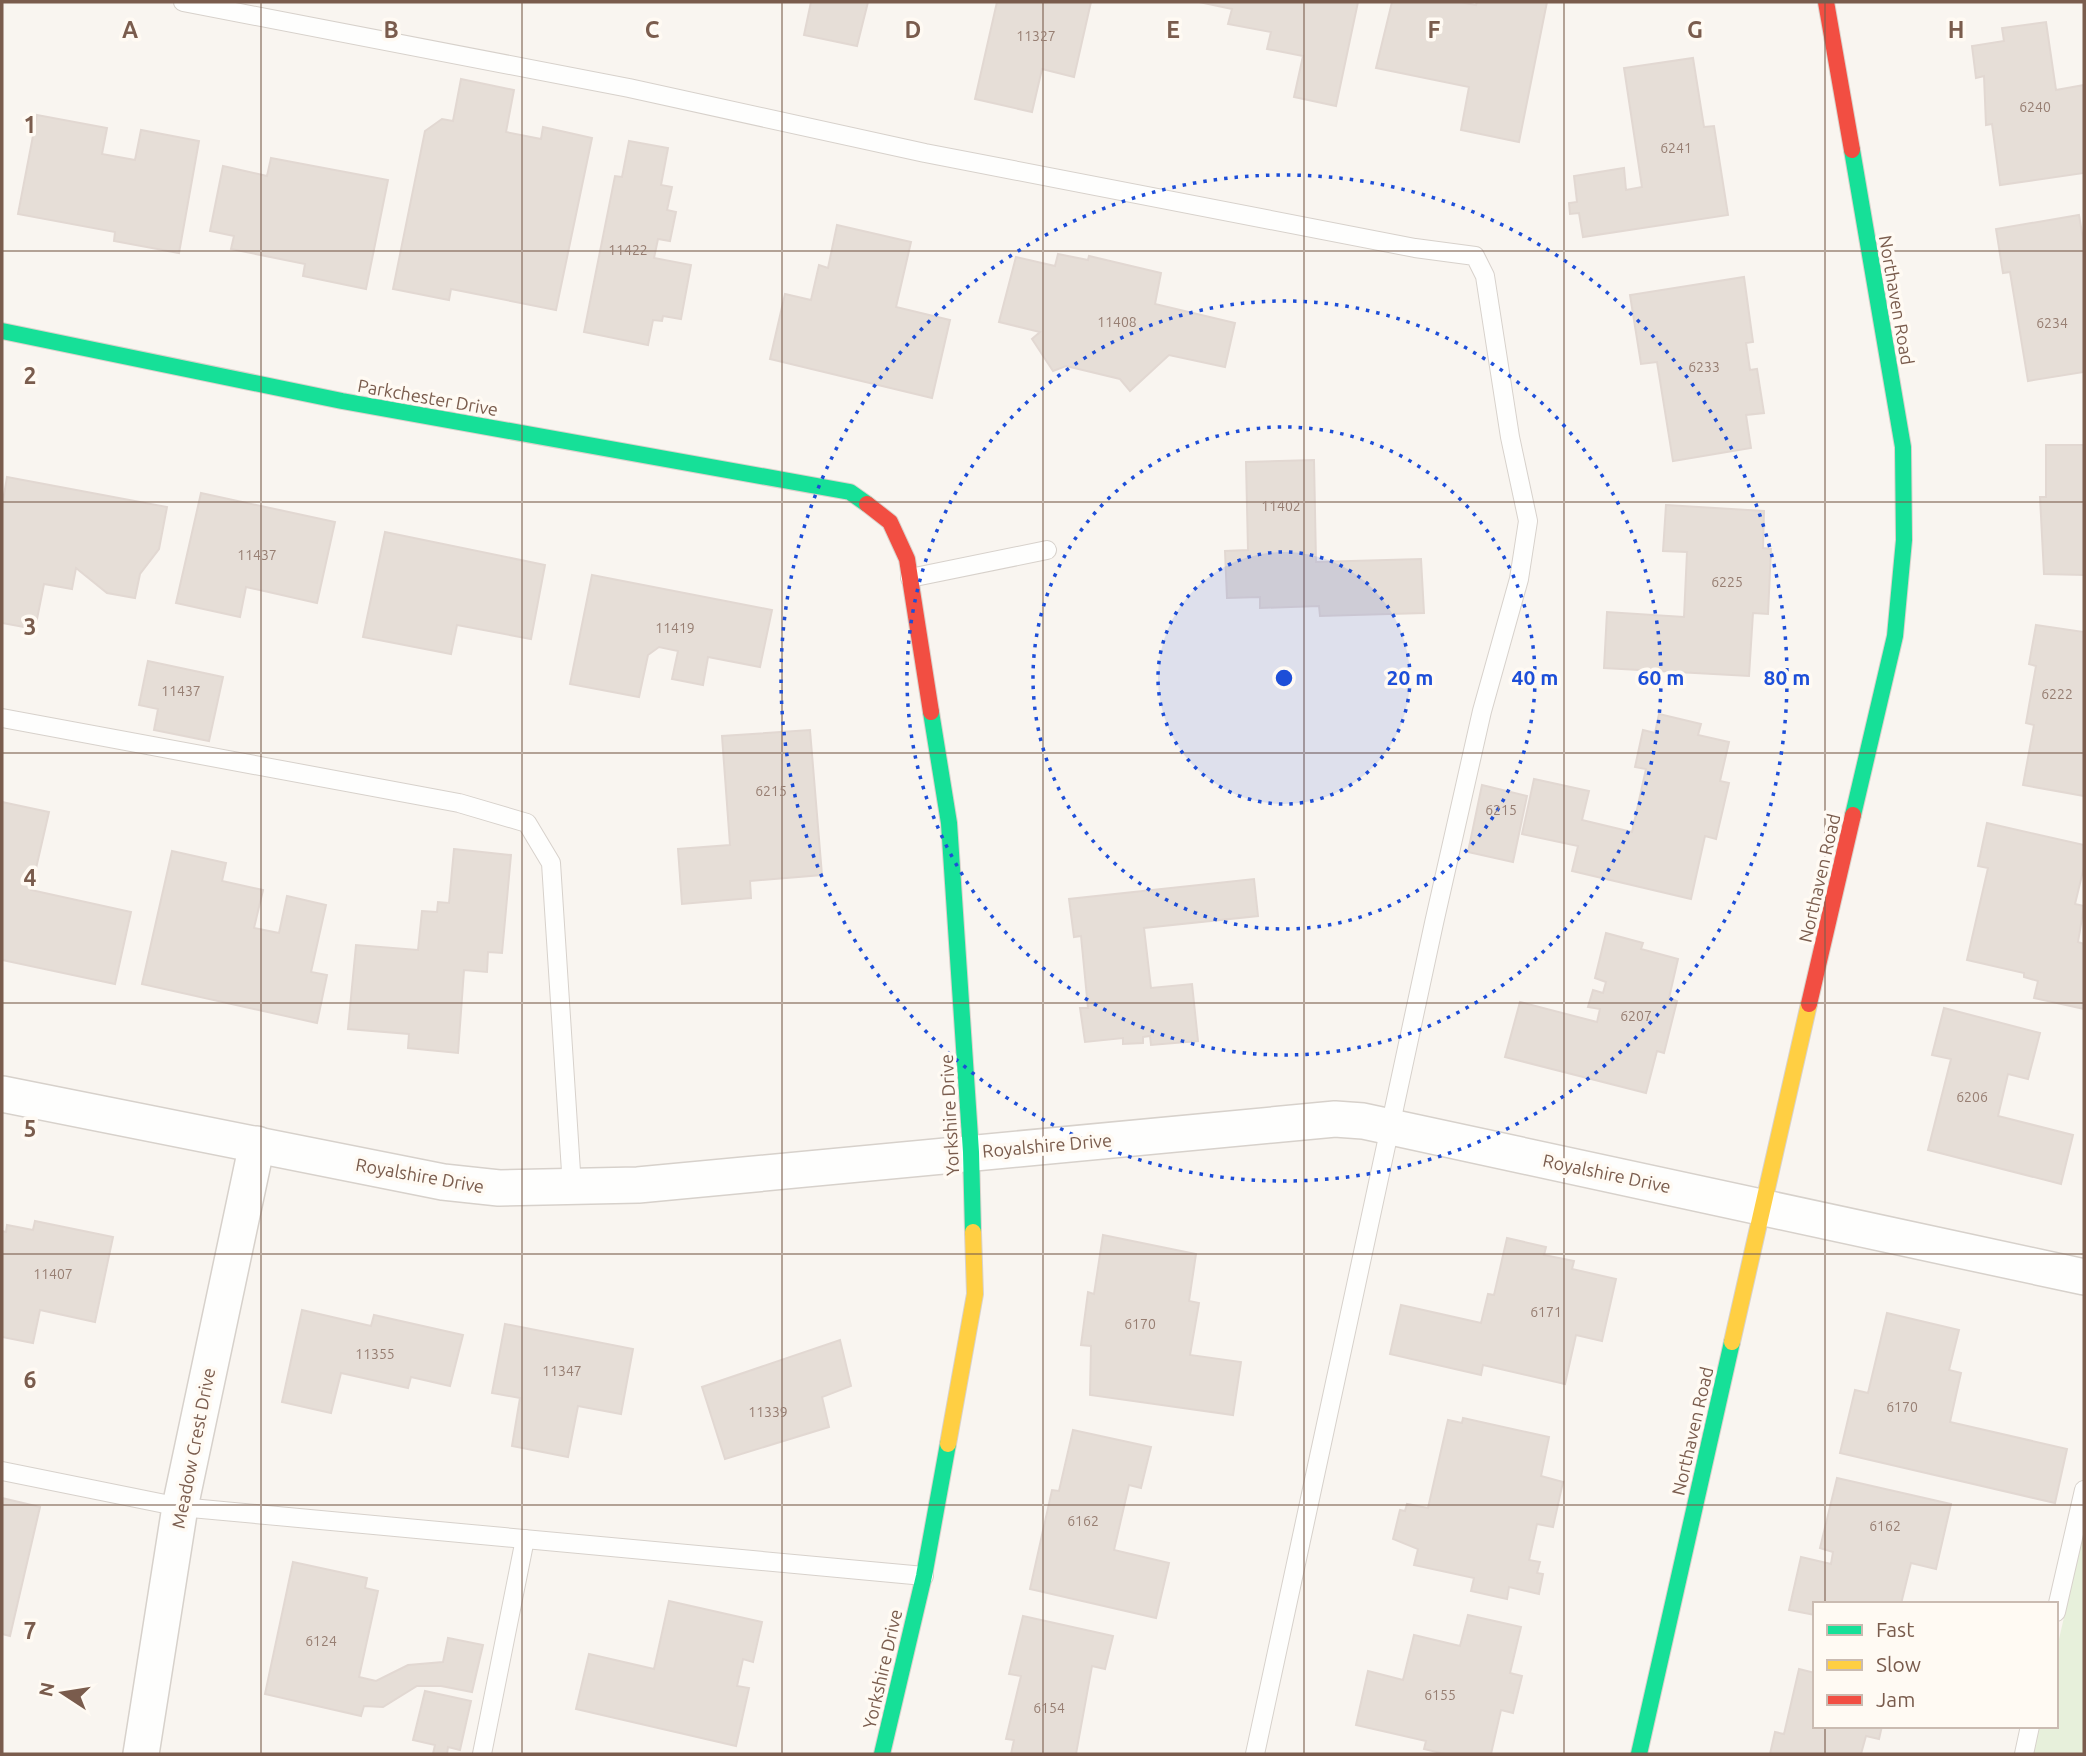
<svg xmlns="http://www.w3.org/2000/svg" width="2086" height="1756" font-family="Ubuntu,sans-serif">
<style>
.green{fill:#e7f0db}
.building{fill:#e6ded7;stroke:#e2d8d2;stroke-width:2}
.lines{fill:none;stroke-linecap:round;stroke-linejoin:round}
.lane-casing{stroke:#d7d1cb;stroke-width:20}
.street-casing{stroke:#d7d1cb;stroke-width:38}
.fast-casing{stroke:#d9d2cb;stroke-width:18}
.slow-casing{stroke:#d9d2cb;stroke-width:18}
.jam-casing{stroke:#d9d2cb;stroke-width:18}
.lane{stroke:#fefefd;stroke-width:18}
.street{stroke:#fefefd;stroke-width:35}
.fast{stroke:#16e098;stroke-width:16}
.slow{stroke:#ffcf43;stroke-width:16}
.jam{stroke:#f24e42;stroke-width:16}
.grid{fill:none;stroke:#7a5c4d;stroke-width:2;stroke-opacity:0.55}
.ring{fill:none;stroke:#1d4ed8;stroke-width:3.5;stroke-dasharray:3.5 7}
.labels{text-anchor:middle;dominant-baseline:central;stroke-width:7;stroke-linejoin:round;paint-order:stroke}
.number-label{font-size:14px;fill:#977e72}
.street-label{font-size:18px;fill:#7a5c4d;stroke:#fffaf3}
.grid-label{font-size:23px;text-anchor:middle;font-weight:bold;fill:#7a5c4d;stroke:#fffaf3;stroke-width:7;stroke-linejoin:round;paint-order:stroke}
.centre{fill:#1d4ed8;stroke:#fffaf3;stroke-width:3.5}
.ring-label{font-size:21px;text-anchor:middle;font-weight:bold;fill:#1d4ed8;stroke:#fffaf3;stroke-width:7;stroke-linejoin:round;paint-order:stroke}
</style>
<rect width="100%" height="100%" fill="#f9f5f0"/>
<!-- green -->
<path class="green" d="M2084 1531V1754H2032L2039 1726H2056V1652Z"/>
<!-- building -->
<g class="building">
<path d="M811 2H868L857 46 804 35Z"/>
<path d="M997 2H1091L1074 77 1042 69 1032 112 975 99Z"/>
<path d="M1199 2H1358L1336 106 1294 97 1303 56 1267 49 1271 32 1228 24 1232 9Z"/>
<path d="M1392 2H1460L1476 5 1477 2H1547L1519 142 1461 130 1469 87 1376 68Z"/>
<path d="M2046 22 2056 90 2084 85V173L2000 185 1992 124 1986 125 1984 76 1976 78 1972 46 2004 41 2002 28Z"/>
<path d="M1693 58 1704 127 1714 126 1728 215 1583 237 1579 213 1570 214 1569 203 1577 202 1574 176 1624 168 1626 190 1642 187 1624 68Z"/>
<path d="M461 79 514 90 506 132 541 139 543 127 592 138 556 310 451 289 449 300 393 289 425 131 442 119 453 121Z"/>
<path d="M37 115 107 128 102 154 135 160 141 130 199 141 179 253 114 241 115 232 18 214Z"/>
<path d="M629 141 668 148 661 185 672 187 667 210 676 212 670 241 658 239 654 258 691 265 681 319 663 316 662 321 653 320 648 345 584 332 615 176 622 177Z"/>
<path d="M271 158 388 180 366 289 303 276 305 264 231 249 234 236 210 231 223 166 267 176Z"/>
<path d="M2079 215 2084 245V372L2028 381 2010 272 2003 273 1996 229Z"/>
<path d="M837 225 911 242 896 307 950 320 932 398 770 359 785 294 811 300 819 265 828 268Z"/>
<path d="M1058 254 1088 260 1089 256 1161 273 1155 304 1235 323 1225 367 1169 355 1130 391 1120 379 1066 366 1053 371 1032 339 1040 332 999 322 1016 257 1055 266Z"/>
<path d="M1744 277 1753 342 1746 343 1750 370 1757 369 1764 413 1746 415 1751 448 1673 461 1657 362 1641 364 1630 295Z"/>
<path d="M2046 445H2084V575L2044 574 2040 497H2046Z"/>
<path d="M1314 460 1316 562 1421 559 1424 613 1320 616 1319 606 1260 608V597L1227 598 1225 551 1248 550 1246 462Z"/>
<path d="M7 477 167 507 159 549 140 574 135 598 107 593 76 568 72 589 44 584 35 629 2 623V507Z"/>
<path d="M201 493 335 522 317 603 246 587 240 617 176 603Z"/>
<path d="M1666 505 1764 511 1763 548 1771 549 1768 614 1753 613 1749 676 1604 668 1607 612 1684 617 1687 552 1663 551Z"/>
<path d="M385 532 545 565 531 639 457 625 451 654 363 637Z"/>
<path d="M592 575 772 610 760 667 708 657 703 685 672 679 678 651 659 647 648 655 639 697 570 684Z"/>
<path d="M2036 625 2084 632V796L2023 785 2034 725 2026 723 2036 666 2029 664Z"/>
<path d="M148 661 223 677 209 741 154 730 158 709 139 705Z"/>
<path d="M1659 714 1701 724 1698 735 1729 742 1720 781 1729 783 1716 839 1705 836 1691 899 1572 871 1578 846 1522 834 1534 779 1589 791 1582 820 1632 832 1646 769 1635 767 1643 730 1655 733Z"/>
<path d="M810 730 822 875 750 881 751 898 682 904 678 849 730 845 722 736Z"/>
<path d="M1482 785 1527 796 1513 862 1468 852Z"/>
<path d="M2 802 49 812 31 890 131 912 115 984 2 960Z"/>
<path d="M1987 823 2084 845V867L2075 904 2084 906 2078 942 2084 944V1009L2034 998 2038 981 2024 977V973L1967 960 1988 868 1978 866Z"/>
<path d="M454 849 511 855 502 953 488 952 487 972 464 970 458 1053 408 1048 409 1034 348 1029 356 945 418 950 422 911 437 912 438 902 449 903Z"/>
<path d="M172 851 226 863 222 881 263 890 254 928 279 933 287 896 326 905 311 972 327 975 317 1023 142 984Z"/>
<path d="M1254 879 1258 916 1144 928 1151 988 1192 984 1198 1041 1151 1045 1150 1036 1143 1037V1043L1123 1044V1038L1085 1042 1080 1008H1088L1081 936 1074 937 1069 899Z"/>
<path d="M1606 933 1643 943 1641 949 1678 959 1669 998 1677 1001 1664 1053 1657 1051 1646 1093 1505 1057 1520 1002 1597 1022 1600 1009 1588 1007 1593 990 1603 993 1606 982 1595 978Z"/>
<path d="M1944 1008 2040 1033 2028 1079 2008 1074 1998 1116 2073 1135 2061 1184 1928 1150 1951 1059 1932 1055Z"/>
<path d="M35 1221 113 1237 95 1322 40 1310 33 1343 2 1337V1231L6 1232 7 1225 33 1230Z"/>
<path d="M1103 1235 1196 1254 1189 1301 1199 1303 1190 1355 1241 1362 1233 1415 1090 1395 1091 1346 1081 1345 1088 1292 1094 1294Z"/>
<path d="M1507 1238 1546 1247 1544 1255 1574 1261 1572 1269 1616 1279 1602 1341 1576 1335 1565 1384 1483 1365 1481 1375 1390 1354 1401 1305 1481 1323 1488 1294 1494 1295Z"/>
<path d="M302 1310 371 1326 374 1315 463 1335 450 1386 411 1377 408 1388 341 1373 331 1413 282 1402Z"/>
<path d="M1887 1313 1959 1330 1949 1370 1961 1373 1950 1422 2067 1449 2055 1503 1840 1453 1855 1390 1868 1393Z"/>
<path d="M505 1324 633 1349 621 1414 578 1406 568 1457 512 1446 520 1398 492 1393Z"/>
<path d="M840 1340 851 1386 822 1397 829 1427 725 1459 702 1387Z"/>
<path d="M1463 1418 1549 1437 1541 1476 1563 1482 1553 1527 1537 1524 1529 1560 1540 1562 1537 1573 1543 1574 1539 1594 1509 1587 1507 1599 1471 1591 1474 1578 1414 1565 1418 1549 1393 1539 1400 1510 1405 1511 1407 1504 1428 1508 1448 1420 1462 1423Z"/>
<path d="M1073 1430 1151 1447 1141 1488 1129 1485 1114 1550 1169 1563 1156 1618 1030 1589 1052 1490 1059 1491Z"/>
<path d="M1837 1478 1951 1504 1936 1569 1911 1563 1901 1604H1815V1615L1789 1610 1801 1557 1831 1564 1833 1552 1820 1548Z"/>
<path d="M2 1498 40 1507 10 1636 2 1634Z"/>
<path d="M293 1562 367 1578 365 1588 378 1591 359 1677 376 1681 408 1665 443 1662 448 1638 483 1645 472 1692 441 1686H417L383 1707 364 1706 361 1716 265 1694Z"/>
<path d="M669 1601 762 1622 753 1662 743 1659 737 1686 749 1688 736 1746 576 1709 589 1654 654 1669Z"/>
<path d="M1468 1615 1521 1627 1510 1673 1522 1676 1513 1713 1501 1710 1491 1754H1445L1424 1749 1426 1741 1356 1725 1368 1671 1403 1680 1414 1635 1460 1646Z"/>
<path d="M1023 1616 1113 1636 1105 1669 1092 1666 1076 1754H1011L1014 1740 1006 1739 1021 1676 1009 1674Z"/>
<path d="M1799 1669 1815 1673V1726H1882L1879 1739 1866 1736 1861 1754H1770L1775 1732 1784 1734Z"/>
<path d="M425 1691 471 1701 460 1750 448 1747 447 1754H433L435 1745 413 1740Z"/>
</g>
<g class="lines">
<defs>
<g id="lane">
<path d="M183 2 629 88 925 153 1415 248 1475 256 1485 276 1510 437 1528 521 1519 579 1482 711 1434 923 1255 1754"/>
<path d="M910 578 1047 550"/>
<path d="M2 718 459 803 527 823 551 863 572 1187"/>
<path d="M2 1471 180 1507 924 1576"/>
<path d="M2056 1612 2084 1490"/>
<path d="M482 1754 525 1539"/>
<path d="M2024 1754 2030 1726"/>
</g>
<g id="street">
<path d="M2 1094 443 1182 499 1188 638 1185 1335 1119 1363 1121 2084 1277"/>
<path d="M141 1754 180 1507 257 1144"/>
</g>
<g id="fast">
<path d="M1852 150 1903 447 1904 540 1895 636 1853 815"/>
<path d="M2 331 342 401 850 492 867 504"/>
<path d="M931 712 949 823 971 1152 973 1232"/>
<path d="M882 1754 924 1576 948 1444"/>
<path d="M1639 1754 1732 1342"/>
</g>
<g id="slow">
<path d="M1732 1342 1809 1004"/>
<path d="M948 1444 975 1294 973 1232"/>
</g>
<g id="jam">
<path d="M1826 2 1852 150"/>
<path d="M867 504 890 522 907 559 931 712"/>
<path d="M1809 1004 1853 815"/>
</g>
</defs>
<!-- lane casing -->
<use href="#lane" class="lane-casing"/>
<!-- street casing -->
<use href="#street" class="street-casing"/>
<!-- fast casing -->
<use href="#fast" class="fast-casing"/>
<!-- slow casing -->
<use href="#slow" class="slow-casing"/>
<!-- jam casing -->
<use href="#jam" class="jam-casing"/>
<!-- lane -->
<use href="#lane" class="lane"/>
<!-- street -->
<use href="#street" class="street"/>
<!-- fast -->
<use href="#fast" class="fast"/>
<!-- slow -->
<use href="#slow" class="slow"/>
<!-- jam -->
<use href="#jam" class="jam"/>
</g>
<!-- grid -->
<path class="grid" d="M261 2V1754M522 2V1754M782 2V1754M1043 2V1754M1304 2V1754M1564 2V1754M1825 2V1604M2 251H2084M2 502H2084M2 753H2084M2 1003H2084M2 1254H2084M2 1505H2084M1825 1726V1754"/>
<!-- distance rings -->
<circle cx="1284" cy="678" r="126" fill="#1d4ed8" fill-opacity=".12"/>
<g class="ring">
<circle cx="1284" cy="678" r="126"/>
<circle cx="1284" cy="678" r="251"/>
<circle cx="1284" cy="678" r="377"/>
<circle cx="1284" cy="678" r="503"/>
</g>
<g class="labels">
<!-- number labels -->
<g class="number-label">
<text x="1036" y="36">11327</text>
<text x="2035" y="107">6240</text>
<text x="1676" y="148">6241</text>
<text x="628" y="250">11422</text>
<text x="1117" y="322">11408</text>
<text x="2052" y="323">6234</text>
<text x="1704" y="367">6233</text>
<text x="1281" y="506">11402</text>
<text x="257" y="555">11437</text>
<text x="1727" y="582">6225</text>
<text x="675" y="628">11419</text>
<text x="181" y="691">11437</text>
<text x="2057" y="694">6222</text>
<text x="771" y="791">6215</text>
<text x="1501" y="810">6215</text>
<text x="1636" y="1016">6207</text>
<text x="1972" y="1097">6206</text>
<text x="53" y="1274">11407</text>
<text x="1546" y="1312">6171</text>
<text x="1140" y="1324">6170</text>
<text x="375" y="1354">11355</text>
<text x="562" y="1371">11347</text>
<text x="1902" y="1407">6170</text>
<text x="768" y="1412">11339</text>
<text x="1083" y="1521">6162</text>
<text x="1885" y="1526">6162</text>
<text x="321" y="1641">6124</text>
<text x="1440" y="1695">6155</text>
<text x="1049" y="1708">6154</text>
</g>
<!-- street labels -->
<g class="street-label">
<text transform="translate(1897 300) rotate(80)">Northaven Road</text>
<text transform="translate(428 397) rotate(10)">Parkchester Drive</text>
<text transform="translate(1819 878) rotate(-77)">Northaven Road</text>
<text transform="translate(949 1115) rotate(-93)">Yorkshire Drive</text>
<text transform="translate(1047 1145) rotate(-5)">Royalshire Drive</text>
<text transform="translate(1607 1173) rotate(12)">Royalshire Drive</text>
<text transform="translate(420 1175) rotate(10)">Royalshire Drive</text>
<text transform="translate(1692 1431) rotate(-77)">Northaven Road</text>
<text transform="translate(193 1448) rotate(-79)">Meadow Crest Drive</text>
<text transform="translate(882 1669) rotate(-77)">Yorkshire Drive</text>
</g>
</g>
<g class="grid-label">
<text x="130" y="38">A</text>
<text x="391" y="38">B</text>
<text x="652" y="38">C</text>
<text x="913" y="38">D</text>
<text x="1173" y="38">E</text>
<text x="1434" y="38">F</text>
<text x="1695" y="38">G</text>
<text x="1956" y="38">H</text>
<text x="30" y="133">1</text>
<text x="30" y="384">2</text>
<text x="30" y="635">3</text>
<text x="30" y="886">4</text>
<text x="30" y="1137">5</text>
<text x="30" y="1388">6</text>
<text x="30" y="1639">7</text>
</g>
<circle cx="1284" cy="678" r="10" class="centre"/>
<g class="ring-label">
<text x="1410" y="685">20 m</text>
<text x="1535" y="685">40 m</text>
<text x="1661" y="685">60 m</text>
<text x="1787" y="685">80 m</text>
</g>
<!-- border -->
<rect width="2086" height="1756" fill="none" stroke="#7a5c4d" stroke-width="7"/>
<!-- legend -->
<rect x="1813" y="1602" width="245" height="126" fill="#fffaf3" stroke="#cabbb1" stroke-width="2"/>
<rect x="1827" y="1625" width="35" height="10" fill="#16e098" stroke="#cabbb1" stroke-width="2"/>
<text x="1876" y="1637" font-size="21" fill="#7a5c4d">Fast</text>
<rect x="1827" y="1660" width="35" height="10" fill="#ffcf43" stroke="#cabbb1" stroke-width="2"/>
<text x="1876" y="1672" font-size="21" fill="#7a5c4d">Slow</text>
<rect x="1827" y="1695" width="35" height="10" fill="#f24e42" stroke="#cabbb1" stroke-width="2"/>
<text x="1876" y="1707" font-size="21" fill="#7a5c4d">Jam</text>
<!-- north arrow -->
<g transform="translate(63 1693) rotate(282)" stroke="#fffaf3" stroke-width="5" paint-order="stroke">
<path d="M0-5L12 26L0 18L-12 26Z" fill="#7a5c4d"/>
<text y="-10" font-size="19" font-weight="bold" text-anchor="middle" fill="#7a5c4d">N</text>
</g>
</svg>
